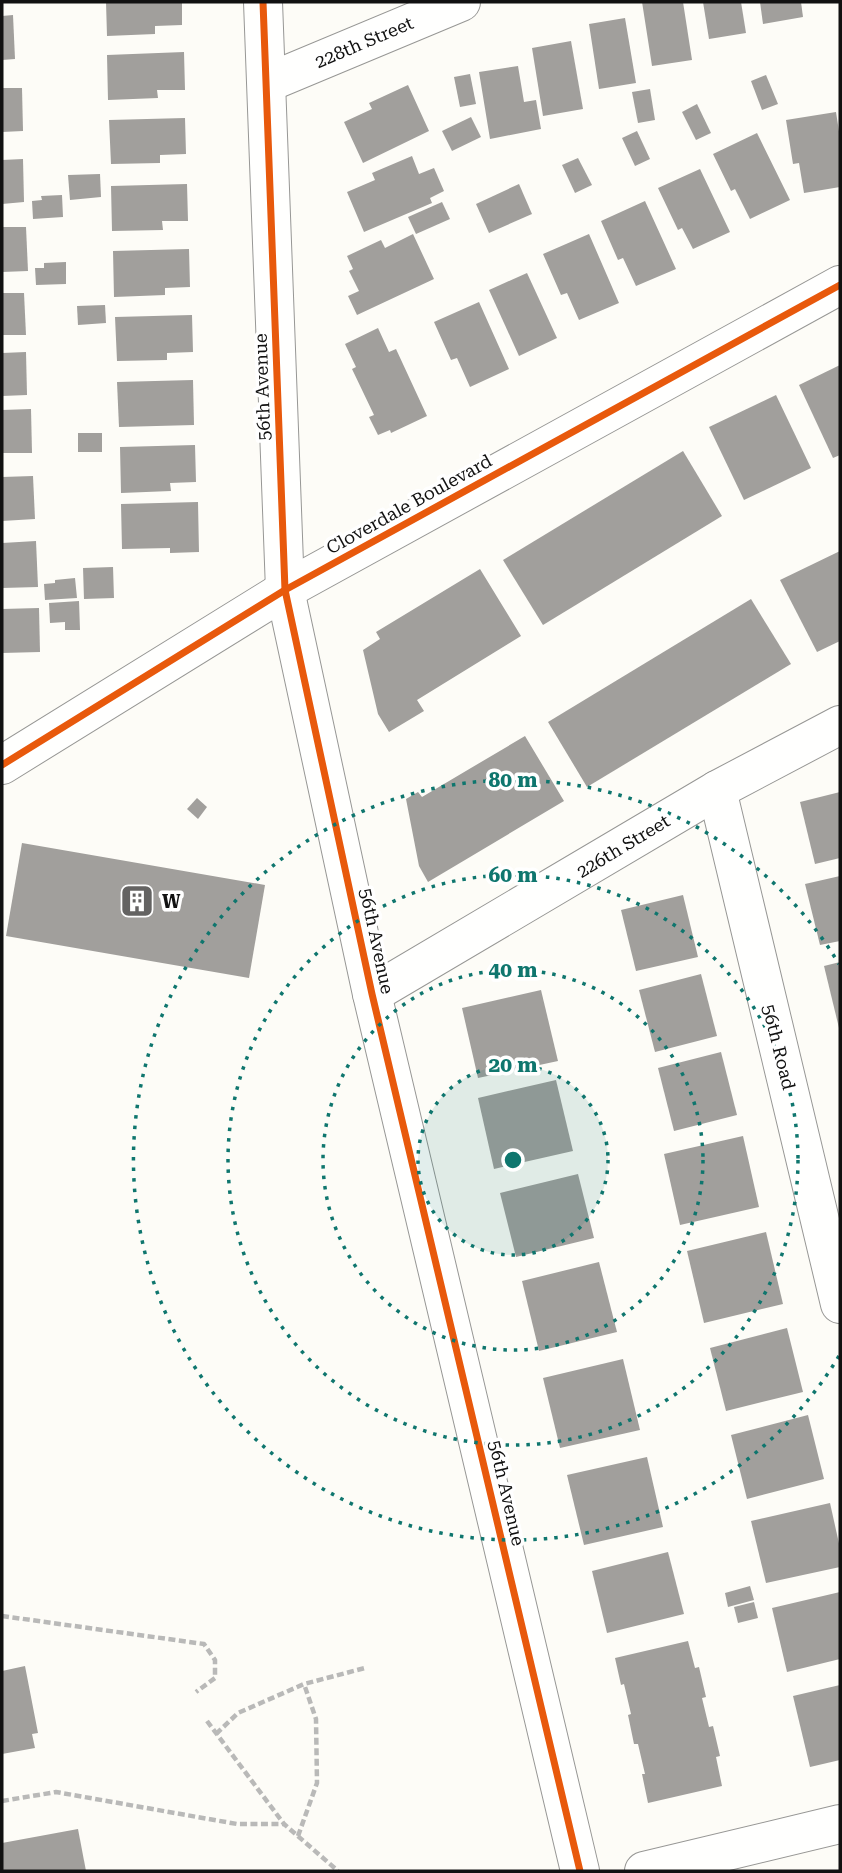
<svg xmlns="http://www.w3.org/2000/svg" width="842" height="1873" font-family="'Roboto Serif',serif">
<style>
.building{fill:#a19f9c}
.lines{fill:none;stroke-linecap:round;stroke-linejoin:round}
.minor-casing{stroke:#979795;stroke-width:40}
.tertiary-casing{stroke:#979795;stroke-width:40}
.path{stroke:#b9b9b8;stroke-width:4.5;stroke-dasharray:7 3.5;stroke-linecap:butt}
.minor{stroke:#fffffe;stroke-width:38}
.tertiary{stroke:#fffffe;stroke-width:38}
.cycleway-casing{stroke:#fff;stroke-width:11}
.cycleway{stroke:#e8590c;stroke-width:7}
.ring{fill:none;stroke:#0f766e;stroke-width:3.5;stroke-dasharray:3.5 7}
.labels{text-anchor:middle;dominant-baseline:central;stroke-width:7;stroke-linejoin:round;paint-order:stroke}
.street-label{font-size:18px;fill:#111;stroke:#fff}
.poi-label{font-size:18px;font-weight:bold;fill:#111;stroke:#fff;text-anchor:start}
.centre{fill:#0f766e;stroke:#fff;stroke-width:3.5}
.ring-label{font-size:21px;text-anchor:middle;font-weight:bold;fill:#0f766e;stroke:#fff;stroke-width:7;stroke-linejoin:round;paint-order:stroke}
</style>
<rect width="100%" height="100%" fill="#fdfcf7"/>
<!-- building -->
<g class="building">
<path d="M106 2H182V25L155 26V34L107 36Z"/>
<path d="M642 2H683L692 60 652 66Z"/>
<path d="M703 2H741L746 33 709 39Z"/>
<path d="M760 2H801L803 17 763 24Z"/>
<path d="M13 15 15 59 2 60V16Z"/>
<path d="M625 18 636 83 599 89 589 24Z"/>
<path d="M571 41 583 109 543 116 532 48Z"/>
<path d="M184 52 185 90H157L158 98 108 100 107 55Z"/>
<path d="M518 66 524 102 536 100 541 129 490 139 479 72Z"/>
<path d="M470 74 476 104 460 107 454 77Z"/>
<path d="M766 75 778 104 762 110 751 81Z"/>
<path d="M408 85 429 131 363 163 344 122 372 109 369 103Z"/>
<path d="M2 88H22L23 131 2 132Z"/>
<path d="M650 89 655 120 638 123 632 92Z"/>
<path d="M697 104 711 133 696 140 682 112Z"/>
<path d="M836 112 840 138V187L804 193 799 163 793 164 786 120Z"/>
<path d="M471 117 481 137 452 151 442 131Z"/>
<path d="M185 118 186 154 160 155V163L111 164 109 120Z"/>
<path d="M637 131 650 159 635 166 622 138Z"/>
<path d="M757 133 790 200 750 219 735 189 731 191 713 154Z"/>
<path d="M412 156 419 174 434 168 444 191 430 198 432 203 364 232 347 192 375 180 372 173Z"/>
<path d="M578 158 592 185 575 193 562 165Z"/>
<path d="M23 159 24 202 2 204V160Z"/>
<path d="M700 169 730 232 693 249 682 228 678 230 658 188Z"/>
<path d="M100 174 101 197 70 200 68 175Z"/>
<path d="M187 184 188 221H162L163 230 112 231 111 186Z"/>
<path d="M519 184 532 214 489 233 476 204Z"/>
<path d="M62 195 63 217 33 219 32 201 42 200 41 196Z"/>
<path d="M645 201 676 269 636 286 623 258 618 260 601 221Z"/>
<path d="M442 202 450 219 416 234 408 217Z"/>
<path d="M2 227H26L28 271 2 272Z"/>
<path d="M413 234 434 279 357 315 348 296 359 291 349 271 353 269 347 256 381 240 385 248Z"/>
<path d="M589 234 619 303 579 320 567 293 561 295 543 254Z"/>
<path d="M189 249 190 287 165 288V295L114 297 113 251Z"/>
<path d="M66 262V284L36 285 35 268H44V263Z"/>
<path d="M527 273 557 338 519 356 489 290Z"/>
<path d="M2 293H24L26 335H2Z"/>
<path d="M479 302 509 369 470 387 457 358 451 360 434 322Z"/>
<path d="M105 305 106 323 78 325 77 306Z"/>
<path d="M192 315 193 352 167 353V360L117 361 115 317Z"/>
<path d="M378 328 389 352 396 349 427 416 391 433 390 430 378 435 369 417 374 415 352 369 356 367 345 344Z"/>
<path d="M26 352 27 395 2 396V353Z"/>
<path d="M840 365V455L833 458 799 385Z"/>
<path d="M193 380 194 425 119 427 117 382Z"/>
<path d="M776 395 811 468 744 500 709 427Z"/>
<path d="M31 409 32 453H2V410Z"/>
<rect x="78" y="433" width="24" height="19"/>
<path d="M195 445 196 482 170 483 171 491 121 493 120 447Z"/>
<path d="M683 451 722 516 543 625 503 560Z"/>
<path d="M33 476 35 519 2 521V477Z"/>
<path d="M198 502 199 552 170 553V548L122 549 121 504Z"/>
<path d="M36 541 38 587 2 588V543Z"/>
<path d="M840 551V641L817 652 780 580Z"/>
<path d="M113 567 114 598 84 599 83 568Z"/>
<path d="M480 569 521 636 417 700 424 711 389 732 378 714 363 650 380 639 376 632Z"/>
<path d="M75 578 77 598 45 600 44 584 55 583V580Z"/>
<path d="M751 599 791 664 587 787 548 722Z"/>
<path d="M79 601 80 630H65V622L50 623 49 603Z"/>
<path d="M39 608 40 652 2 653V609Z"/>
<path d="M525 736 564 801 428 882 419 866 406 799 418 792 422 797Z"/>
<path d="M840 792V858L815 864 800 802Z"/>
<path d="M197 798 207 807 198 819 187 809Z"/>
<path d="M22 843 265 885 249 978 6 936Z"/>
<path d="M840 876V941L820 945 805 884Z"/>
<path d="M683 895 698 957 636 971 621 910Z"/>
<path d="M840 962V1028H839L824 966Z"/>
<path d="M701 974 717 1036 655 1052 639 990Z"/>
<path d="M541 990 558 1061 478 1078 462 1008Z"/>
<path d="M721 1052 737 1115 674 1131 658 1068Z"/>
<path d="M556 1080 573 1151 494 1169 478 1098Z"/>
<path d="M743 1136 759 1207 680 1225 664 1154Z"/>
<path d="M578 1174 594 1238 516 1257 500 1193Z"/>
<path d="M766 1232 783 1304 704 1323 687 1251Z"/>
<path d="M599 1262 617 1332 539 1351 522 1281Z"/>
<path d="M787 1328 803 1392 726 1411 710 1348Z"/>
<path d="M623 1359 640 1430 560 1448 543 1378Z"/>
<path d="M808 1415 824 1479 747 1499 731 1435Z"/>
<path d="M647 1457 663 1527 584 1545 567 1475Z"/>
<path d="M830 1503 840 1548V1567L766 1583 751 1521Z"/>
<path d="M668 1552 684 1614 607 1633 592 1571Z"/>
<path d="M750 1586 754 1600 728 1607 725 1593Z"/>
<path d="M840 1592V1659L787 1672 772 1608Z"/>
<path d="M754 1602 758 1618 738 1623 734 1607Z"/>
<path d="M688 1641 695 1668 699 1667 706 1697 702 1698 709 1727 713 1726 720 1756 716 1757 722 1786 648 1803 642 1774H645L638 1744H634L628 1715 631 1714 624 1684 621 1685 615 1658Z"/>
<path d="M25 1666 38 1733 32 1734 35 1748 2 1754V1671Z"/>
<path d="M840 1685V1760L810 1767 793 1696Z"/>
<path d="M78 1829 86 1871H2V1843Z"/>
</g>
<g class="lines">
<defs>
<g id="minor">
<path d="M267 83 461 2"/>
<path d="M717 790 840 1304"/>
<path d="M372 994 717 790 840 725"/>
<path d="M644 1871 840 1824"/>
</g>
<g id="tertiary">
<path d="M263 2 285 590 372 994 580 1871"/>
<path d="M2 765 285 590 840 285"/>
</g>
</defs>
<!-- minor casing -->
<use href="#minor" class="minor-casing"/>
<!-- tertiary casing -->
<use href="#tertiary" class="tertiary-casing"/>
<!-- path -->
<g class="path">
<path d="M2 1616 204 1644 215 1660V1678L196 1692"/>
<path d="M207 1721 284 1824 338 1871"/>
<path d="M216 1734 238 1713 304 1684 365 1668"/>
<path d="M2 1801 56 1792 237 1824H284"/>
<path d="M298 1836 317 1783 316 1719 304 1684"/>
</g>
<!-- minor -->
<use href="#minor" class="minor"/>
<!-- tertiary -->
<use href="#tertiary" class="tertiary"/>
<defs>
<g id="cycleway">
<path d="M263 2 285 590 372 994 580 1871"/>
<path d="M2 765 285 590 840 285"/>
</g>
</defs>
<!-- cycleway casing -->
<use href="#cycleway" class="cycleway-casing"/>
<!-- cycleway -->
<use href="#cycleway" class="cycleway"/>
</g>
<!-- distance rings -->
<circle cx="513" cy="1160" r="95" fill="#0f766e" fill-opacity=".12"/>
<g class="ring">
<circle cx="513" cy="1160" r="95"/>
<circle cx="513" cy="1160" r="190"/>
<circle cx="513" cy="1160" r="285"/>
<path d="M839 1356A380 380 0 1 1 839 964"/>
</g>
<!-- icons -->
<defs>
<symbol id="building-square" viewBox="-11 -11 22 22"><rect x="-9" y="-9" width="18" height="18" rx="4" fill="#646362" stroke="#fff"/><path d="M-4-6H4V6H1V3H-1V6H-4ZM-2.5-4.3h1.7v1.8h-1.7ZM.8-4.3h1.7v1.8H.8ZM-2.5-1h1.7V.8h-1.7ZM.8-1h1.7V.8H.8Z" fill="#fff"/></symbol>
</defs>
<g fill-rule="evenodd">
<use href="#building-square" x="118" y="882" width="38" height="38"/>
</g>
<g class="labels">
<!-- street labels -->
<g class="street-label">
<text transform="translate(364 42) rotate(-23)">228th Street</text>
<text transform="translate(262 387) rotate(-92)">56th Avenue</text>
<text transform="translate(409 504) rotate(-29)">Cloverdale Boulevard</text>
<text transform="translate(623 846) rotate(-31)">226th Street</text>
<text transform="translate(377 941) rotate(78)">56th Avenue</text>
<text transform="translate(779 1047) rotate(76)">56th Road</text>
<text transform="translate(507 1493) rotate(77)">56th Avenue</text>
</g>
<!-- poi labels -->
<g class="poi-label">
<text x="162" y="901">W</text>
</g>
</g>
<circle cx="513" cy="1160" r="10" class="centre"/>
<g class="ring-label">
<text x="513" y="787">80 m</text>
<text x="513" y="882">60 m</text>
<text x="513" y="977">40 m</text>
<text x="513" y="1072">20 m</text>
</g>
<!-- border -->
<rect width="842" height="1873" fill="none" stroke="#111111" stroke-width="7"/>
</svg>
